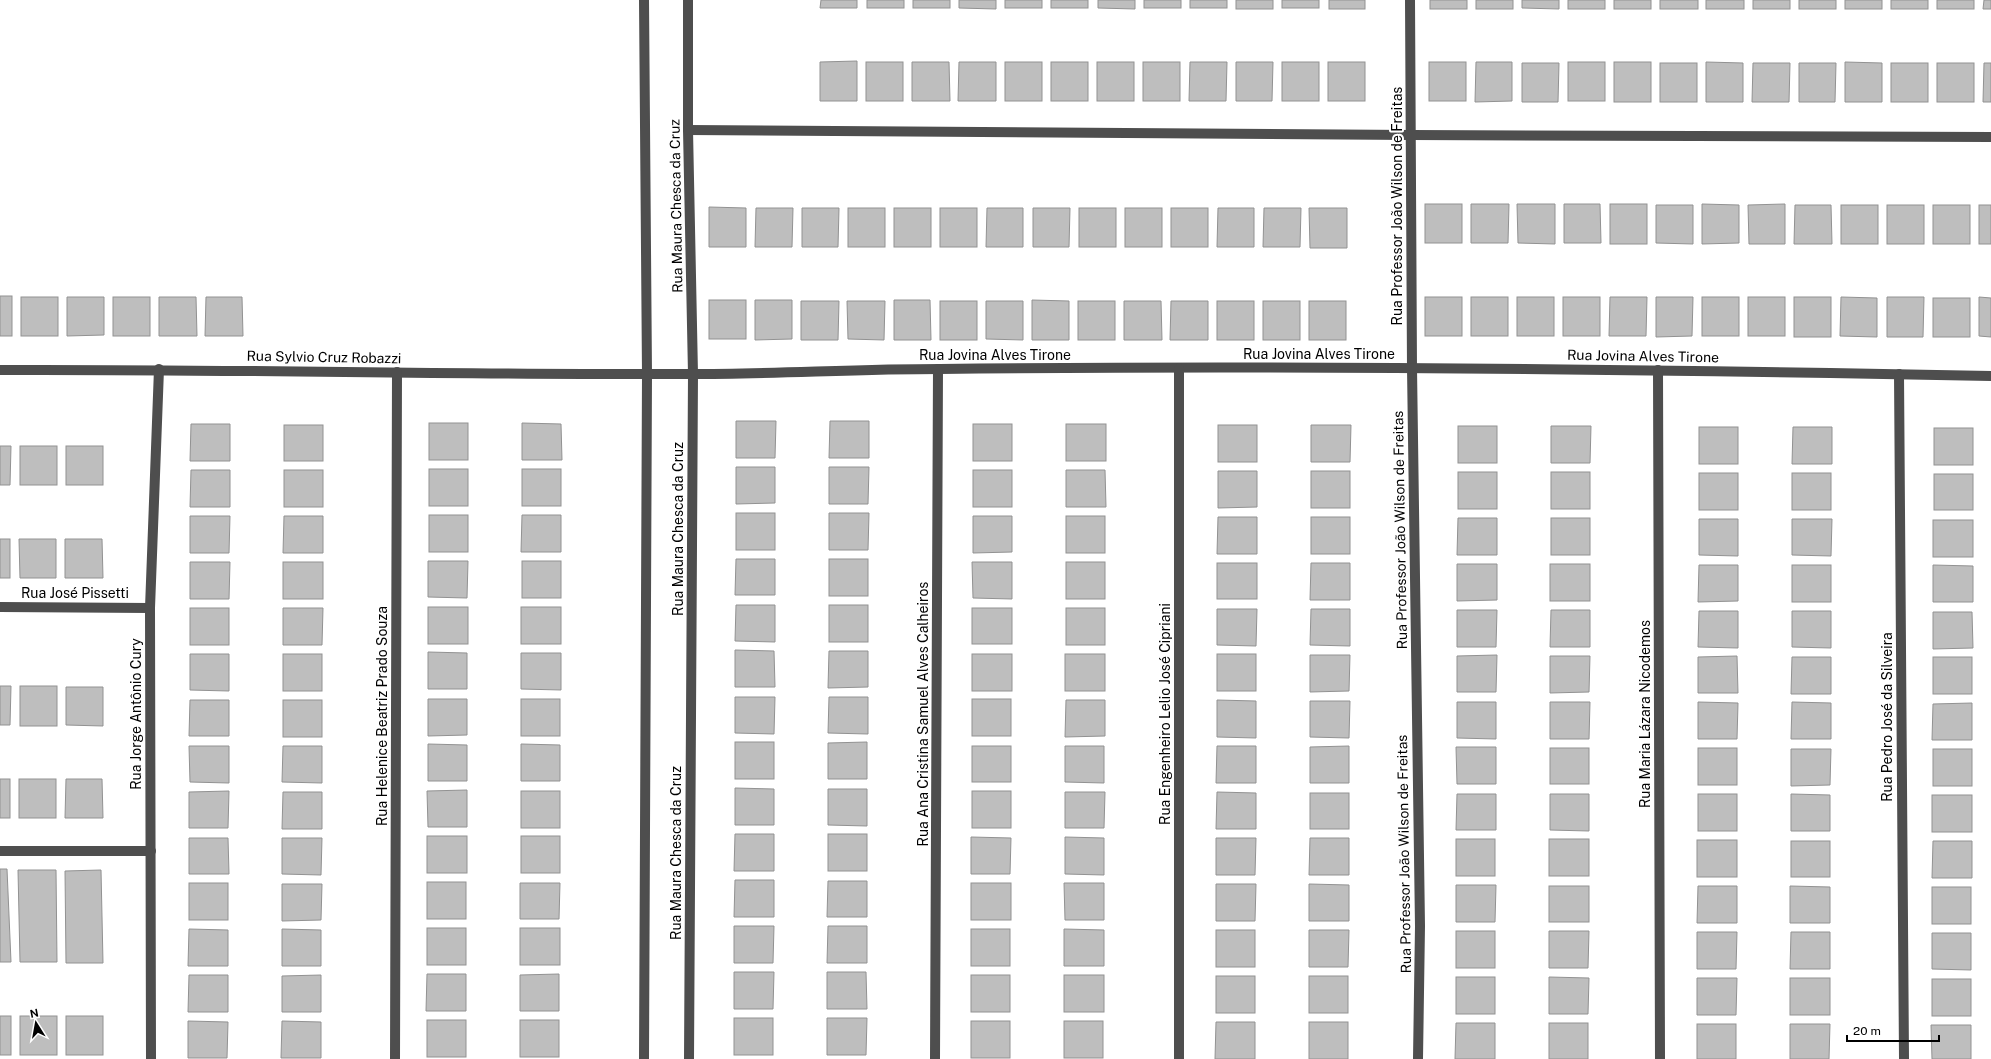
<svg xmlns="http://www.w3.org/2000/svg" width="1991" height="1059" font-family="'Public Sans',sans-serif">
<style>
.building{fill:#bebebe;stroke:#929292}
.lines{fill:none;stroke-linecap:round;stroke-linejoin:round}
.minor{stroke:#4e4e4e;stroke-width:10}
.labels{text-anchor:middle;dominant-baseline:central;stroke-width:4;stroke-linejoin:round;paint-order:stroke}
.street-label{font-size:14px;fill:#000;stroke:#fff}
</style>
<rect width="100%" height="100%" fill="#fff"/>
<!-- building -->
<g class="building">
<path d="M821 0H857V8H820Z"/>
<rect x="867" y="0" width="37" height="8"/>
<rect x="913" y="0" width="37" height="8"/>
<path d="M959 0H996V9L959 8Z"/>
<rect x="1005" y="0" width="37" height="8"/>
<rect x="1051" y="0" width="37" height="8"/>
<path d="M1098 0H1135V9L1098 8Z"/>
<rect x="1144" y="0" width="37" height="8"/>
<rect x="1190" y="0" width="37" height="8"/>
<rect x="1236" y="0" width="37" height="9"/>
<rect x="1282" y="0" width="37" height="8"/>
<rect x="1329" y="0" width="36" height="9"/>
<rect x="1430" y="0" width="37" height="9"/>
<rect x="1476" y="0" width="37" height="9"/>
<path d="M1522 0H1559V9L1522 8Z"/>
<rect x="1568" y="0" width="37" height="9"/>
<rect x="1614" y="0" width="37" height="9"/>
<rect x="1660" y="0" width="38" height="9"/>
<rect x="1706" y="0" width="38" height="9"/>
<rect x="1753" y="0" width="37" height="9"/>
<rect x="1799" y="0" width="37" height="9"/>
<rect x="1845" y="0" width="37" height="9"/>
<rect x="1891" y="0" width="37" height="9"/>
<rect x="1937" y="0" width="37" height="9"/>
<path d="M1984 0H1991V9H1983Z"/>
<path d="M857 61V101H820V62Z"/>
<rect x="866" y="62" width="37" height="39"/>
<path d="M912 62H949L950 101H912Z"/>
<path d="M959 62H996V101H958Z"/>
<rect x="1005" y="62" width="37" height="39"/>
<rect x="1051" y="62" width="37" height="39"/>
<rect x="1097" y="62" width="37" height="39"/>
<rect x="1143" y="62" width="37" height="39"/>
<path d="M1190 62H1227L1226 101H1189Z"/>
<path d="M1236 62H1273L1272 101H1236Z"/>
<rect x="1282" y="62" width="37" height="39"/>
<rect x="1328" y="62" width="37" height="39"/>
<rect x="1429" y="62" width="37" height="39"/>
<path d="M1476 62H1512V101L1475 102Z"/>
<rect x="1568" y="62" width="37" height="39"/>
<rect x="1614" y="62" width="37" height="40"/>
<path d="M1706 62 1743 63V102H1706Z"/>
<path d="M1845 62 1882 63V102H1845Z"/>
<path d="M1522 63H1559L1558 102H1522Z"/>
<rect x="1660" y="63" width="37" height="39"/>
<path d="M1753 63H1790L1789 102H1752Z"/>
<path d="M1799 63H1836L1835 102H1799Z"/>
<rect x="1891" y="63" width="37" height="39"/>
<rect x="1937" y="63" width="37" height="39"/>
<path d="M1984 63H1991V102H1983Z"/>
<rect x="1425" y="204" width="37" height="39"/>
<path d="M1471 204H1509L1508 243H1471Z"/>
<path d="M1517 204H1555V244L1518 243Z"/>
<path d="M1564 204H1600L1601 243H1564Z"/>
<rect x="1610" y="204" width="37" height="40"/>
<path d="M1702 204 1739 205V243L1702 244Z"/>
<path d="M1785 204V244H1749L1748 205Z"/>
<path d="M1656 205H1693V244L1656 243Z"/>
<path d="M1795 205H1831L1832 244H1794Z"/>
<rect x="1841" y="205" width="37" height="39"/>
<rect x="1887" y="205" width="37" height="39"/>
<rect x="1933" y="205" width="37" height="39"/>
<rect x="1979" y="205" width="12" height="39"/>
<path d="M709 207 746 208V247H709Z"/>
<path d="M756 208H793L792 247H755Z"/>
<path d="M802 208H839L838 247H802Z"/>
<rect x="848" y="208" width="37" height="39"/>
<rect x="894" y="208" width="37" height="39"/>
<rect x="940" y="208" width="37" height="39"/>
<path d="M987 208H1023V247H986Z"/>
<path d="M1033 208H1070L1069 247H1033Z"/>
<rect x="1079" y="208" width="37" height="39"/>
<rect x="1125" y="208" width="37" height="39"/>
<rect x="1171" y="208" width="37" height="39"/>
<path d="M1218 208H1254V247H1217Z"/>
<path d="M1264 208H1301L1300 247H1263Z"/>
<path d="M1309 208H1347V248H1310Z"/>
<rect x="0" y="296" width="12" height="40"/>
<rect x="21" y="297" width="37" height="39"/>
<path d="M67 297H104V335L67 336Z"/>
<rect x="113" y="297" width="37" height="39"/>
<path d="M159 297H196L197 336H159Z"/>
<path d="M206 297H242L243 336H205Z"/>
<rect x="1425" y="297" width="37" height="39"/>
<rect x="1471" y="297" width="37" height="39"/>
<rect x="1517" y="297" width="37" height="39"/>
<rect x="1563" y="297" width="37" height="39"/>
<path d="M1610 297H1647L1646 336H1609Z"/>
<path d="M1656 297H1693L1692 336 1656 337Z"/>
<rect x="1702" y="297" width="37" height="39"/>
<rect x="1748" y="297" width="37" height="39"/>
<rect x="1794" y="297" width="37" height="40"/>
<path d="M1841 297 1877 298V337L1840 336Z"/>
<path d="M1887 297H1924L1923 337H1887Z"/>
<path d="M1979 297 1991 298V337L1979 336Z"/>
<rect x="1933" y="298" width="37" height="39"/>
<rect x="709" y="300" width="37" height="39"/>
<path d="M755 300H792V339L755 340Z"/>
<path d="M894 300H930L931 340H894Z"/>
<path d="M1032 300 1069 301V340H1032Z"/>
<path d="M801 301H839L838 340H801Z"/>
<path d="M847 301H885L884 340 848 339Z"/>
<rect x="940" y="301" width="37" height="39"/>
<path d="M986 301H1023V340L986 339Z"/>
<rect x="1078" y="301" width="37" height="39"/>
<path d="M1124 301H1161L1162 340H1124Z"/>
<path d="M1171 301H1208V340H1170Z"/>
<rect x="1217" y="301" width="37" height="39"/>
<rect x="1263" y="301" width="37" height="39"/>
<rect x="1309" y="301" width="37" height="39"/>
<path d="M736 421H776L775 458H736Z"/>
<path d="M830 421H869V458H829Z"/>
<rect x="429" y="423" width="39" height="37"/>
<path d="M522 423 561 424 562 460H522Z"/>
<path d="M191 424H230V461H190Z"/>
<rect x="973" y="424" width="39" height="37"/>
<rect x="1066" y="424" width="40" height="37"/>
<rect x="284" y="425" width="39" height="36"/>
<rect x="1218" y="425" width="39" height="37"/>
<path d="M1311 425H1351L1350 462H1311Z"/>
<rect x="1458" y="426" width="39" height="37"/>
<path d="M1551 426H1591L1590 463H1551Z"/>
<rect x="1699" y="427" width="39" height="37"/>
<path d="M1793 427H1832V464H1792Z"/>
<rect x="1934" y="428" width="39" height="37"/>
<path d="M0 446H11L10 485H0Z"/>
<rect x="20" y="446" width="37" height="39"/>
<rect x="66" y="446" width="37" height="39"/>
<path d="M736 467H775V503L736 504Z"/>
<path d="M829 467H869L868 504H829Z"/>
<rect x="429" y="469" width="39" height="37"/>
<rect x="522" y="469" width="39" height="37"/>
<path d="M191 470H230V507H190Z"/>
<rect x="284" y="470" width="39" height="37"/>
<rect x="973" y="470" width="39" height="37"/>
<path d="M1066 470H1105L1106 507H1066Z"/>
<path d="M1218 471H1257V507L1218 508Z"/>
<rect x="1311" y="471" width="39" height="37"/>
<rect x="1458" y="472" width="39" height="37"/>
<rect x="1551" y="472" width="39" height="37"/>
<rect x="1699" y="473" width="39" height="37"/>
<rect x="1792" y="473" width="39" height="37"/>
<rect x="1934" y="474" width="39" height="36"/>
<rect x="736" y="513" width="39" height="37"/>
<path d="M829 513H869L868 550H829Z"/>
<rect x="429" y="515" width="39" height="37"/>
<path d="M522 515H561V552H521Z"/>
<path d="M190 516H230L229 553H190Z"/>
<path d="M284 516H323V553H283Z"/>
<path d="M973 516H1012V552L973 553Z"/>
<rect x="1066" y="516" width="39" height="37"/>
<path d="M1218 517H1257V554H1217Z"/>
<rect x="1311" y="517" width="39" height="37"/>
<path d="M1458 518H1497V555H1457Z"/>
<rect x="1551" y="518" width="39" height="37"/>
<path d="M1699 519H1738V556L1699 555Z"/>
<path d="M1792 519H1832L1831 556 1792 555Z"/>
<rect x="1933" y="520" width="40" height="37"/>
<rect x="0" y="539" width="10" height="39"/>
<path d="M19 539H56V578H20Z"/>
<path d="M65 539H102L103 578H65Z"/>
<path d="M736 559H775V595H735Z"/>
<rect x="829" y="559" width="39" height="37"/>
<path d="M428 561H468L467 598 428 597Z"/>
<rect x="522" y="561" width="39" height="37"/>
<path d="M190 562H230L229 599H190Z"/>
<rect x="283" y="562" width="40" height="37"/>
<path d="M972 562H1012V599L973 598Z"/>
<rect x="1066" y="562" width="39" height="37"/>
<rect x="1217" y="563" width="40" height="36"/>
<path d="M1311 563H1350V600H1310Z"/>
<path d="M1457 564H1497V600L1457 601Z"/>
<rect x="1550" y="564" width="40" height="37"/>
<path d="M1699 565H1738V601L1698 602Z"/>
<rect x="1792" y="565" width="39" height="37"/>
<path d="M1933 565 1973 566V602H1933Z"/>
<path d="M736 605H775V642L735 641Z"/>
<rect x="829" y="605" width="39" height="37"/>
<rect x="428" y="607" width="40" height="37"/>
<rect x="521" y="607" width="40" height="37"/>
<rect x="190" y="608" width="39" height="37"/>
<path d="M283 608H323L322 645H283Z"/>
<rect x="972" y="608" width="40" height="36"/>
<rect x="1066" y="608" width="39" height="37"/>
<path d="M1217 609H1257L1256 646 1217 645Z"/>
<path d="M1311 609H1350V646L1310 645Z"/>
<path d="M1457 610H1497L1496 647H1457Z"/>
<path d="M1551 610H1590V647H1550Z"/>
<path d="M1699 611H1738V648L1698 647Z"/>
<path d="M1792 611H1831V648L1792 647Z"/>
<path d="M1933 612H1972L1973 648 1933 649Z"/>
<path d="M735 650 774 651 775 687H735Z"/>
<path d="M829 651H868V687L828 688Z"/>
<path d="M428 652 467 653V689H428Z"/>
<path d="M521 653H561V690L521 689Z"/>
<path d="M190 654H229V691L190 690Z"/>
<rect x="283" y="654" width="39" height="37"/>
<rect x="972" y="654" width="40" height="37"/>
<rect x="1065" y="654" width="40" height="37"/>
<rect x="1217" y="654" width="39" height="37"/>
<path d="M1310 655H1350L1349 691 1310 692Z"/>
<path d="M1497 655 1496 692H1457V656Z"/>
<path d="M1550 656H1590L1589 692 1550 693Z"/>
<path d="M1737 656 1738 693H1698V657Z"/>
<path d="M1792 657H1831V694H1791Z"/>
<rect x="1933" y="657" width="39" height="37"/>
<path d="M0 686H11L10 725H0Z"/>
<rect x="20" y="686" width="37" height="40"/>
<path d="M66 687H103V726L66 725Z"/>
<path d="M735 697H775L774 734 735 733Z"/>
<path d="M829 697H868V734L828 733Z"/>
<path d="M428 699H467V735L428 736Z"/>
<rect x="521" y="699" width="39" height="37"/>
<rect x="972" y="699" width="39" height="37"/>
<path d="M190 700H229V736H189Z"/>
<rect x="283" y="700" width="39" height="37"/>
<path d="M1066 700H1105V736L1065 737Z"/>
<path d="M1217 700 1256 701V738L1217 737Z"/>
<path d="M1310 701H1350L1349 738 1310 737Z"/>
<path d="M1457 702H1496V739L1457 738Z"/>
<path d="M1550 702H1590L1589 739H1550Z"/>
<path d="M1698 702 1738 703 1737 739H1698Z"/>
<path d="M1792 702 1831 703V739H1791Z"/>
<path d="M1972 703V740H1932L1933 704Z"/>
<rect x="735" y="742" width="39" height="37"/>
<path d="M867 742V779H828V743Z"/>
<path d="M428 744 467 745V781H428Z"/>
<path d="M521 744 560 745V781H521Z"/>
<path d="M189 746H229V783L190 782Z"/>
<path d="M283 746H322V783L282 782Z"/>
<rect x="972" y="746" width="39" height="36"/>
<path d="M1065 746H1104V783L1065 782Z"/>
<path d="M1217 746H1256V783H1216Z"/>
<path d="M1349 746V783H1310V747Z"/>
<path d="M1456 747H1496V784H1457Z"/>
<rect x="1550" y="748" width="39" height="36"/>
<rect x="1698" y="748" width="39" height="37"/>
<path d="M1791 749H1831L1830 785 1791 786Z"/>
<rect x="1933" y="749" width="39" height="37"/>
<rect x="0" y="779" width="10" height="39"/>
<rect x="19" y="779" width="37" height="39"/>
<path d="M66 779H102L103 818H65Z"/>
<path d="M735 788 774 789V825H735Z"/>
<path d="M828 789H867V826L828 825Z"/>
<path d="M467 790V827H428L427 791Z"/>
<path d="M229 791 228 828H189V792Z"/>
<rect x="521" y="791" width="39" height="37"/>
<rect x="972" y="791" width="39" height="37"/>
<path d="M283 792H322V829H282Z"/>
<path d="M1065 792H1105L1104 828H1065Z"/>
<path d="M1217 792 1256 793V829H1216Z"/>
<rect x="1310" y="793" width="39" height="36"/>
<path d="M1457 794H1496V830H1456Z"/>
<path d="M1550 794H1589V831L1550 830Z"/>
<rect x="1698" y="794" width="39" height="37"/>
<path d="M1791 794 1830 795V831H1791Z"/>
<rect x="1932" y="795" width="40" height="37"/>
<path d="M735 834H774V871H734Z"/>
<rect x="828" y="834" width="39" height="37"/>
<rect x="427" y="836" width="40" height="37"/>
<rect x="521" y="836" width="39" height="37"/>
<path d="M971 837 1011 838 1010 874H971Z"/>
<path d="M1065 837 1104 838V875L1065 874Z"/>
<path d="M189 838H228L229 874H189Z"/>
<path d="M282 838H322L321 875 282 874Z"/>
<path d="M1216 838H1256L1255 875H1216Z"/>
<path d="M1310 838H1349V875H1309Z"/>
<rect x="1456" y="839" width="39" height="37"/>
<rect x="1549" y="839" width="40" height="37"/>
<rect x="1697" y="840" width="40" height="37"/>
<rect x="1791" y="841" width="39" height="36"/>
<path d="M1933 841H1972V878H1932Z"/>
<path d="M0 869H7L11 962H0Z"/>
<path d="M18 870H56L57 962H20Z"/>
<path d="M101 870 103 963H66L65 871Z"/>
<path d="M735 880H774V917H734Z"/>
<path d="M828 881H867V917H827Z"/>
<rect x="427" y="882" width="39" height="37"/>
<rect x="189" y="883" width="39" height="37"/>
<path d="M520 883H560L559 919H520Z"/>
<rect x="971" y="883" width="40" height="37"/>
<path d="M1064 883H1104V920H1065Z"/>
<path d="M282 884H322L321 920 282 921Z"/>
<path d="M1216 884H1256L1255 921H1216Z"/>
<path d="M1309 884 1349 885V921H1309Z"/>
<path d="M1456 885H1496L1495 922H1456Z"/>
<rect x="1549" y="886" width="40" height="36"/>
<path d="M1698 886H1737V923H1697Z"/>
<path d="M1790 886 1830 887V923H1790Z"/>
<rect x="1932" y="887" width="39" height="37"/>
<path d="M734 926H774L773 963H734Z"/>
<path d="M828 926H867V963H827Z"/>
<rect x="427" y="928" width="39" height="37"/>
<rect x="520" y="928" width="40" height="37"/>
<path d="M189 929 228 930V966H188Z"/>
<path d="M282 929 321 930V966H282Z"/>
<rect x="971" y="929" width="39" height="37"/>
<path d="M1064 929 1104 930V966H1064Z"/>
<rect x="1216" y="930" width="39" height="37"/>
<path d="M1309 930H1349L1348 967H1309Z"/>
<rect x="1456" y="931" width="39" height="37"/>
<path d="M1549 931H1589L1588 968H1549Z"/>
<path d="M1697 932H1737L1736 969H1697Z"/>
<path d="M1791 932H1830V969H1790Z"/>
<path d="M1932 933H1971V970L1932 969Z"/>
<path d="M734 972H774L773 1009H734Z"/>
<path d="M827 972H866L867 1009H827Z"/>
<path d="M427 974H466V1011H426Z"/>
<path d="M559 974V1011H520V975Z"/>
<path d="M189 975H228V1012H188Z"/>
<path d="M321 975V1012H282V976Z"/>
<rect x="971" y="975" width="39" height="37"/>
<rect x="1064" y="975" width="40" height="37"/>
<rect x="1216" y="976" width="39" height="37"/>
<rect x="1309" y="976" width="39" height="37"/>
<rect x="1456" y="977" width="39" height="37"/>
<path d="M1549 977 1589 978 1588 1014H1549Z"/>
<path d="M1697 978H1737L1736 1015H1697Z"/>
<rect x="1790" y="978" width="40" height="37"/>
<rect x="1932" y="979" width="39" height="37"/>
<rect x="0" y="1016" width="11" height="39"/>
<rect x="20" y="1016" width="37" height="39"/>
<rect x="66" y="1016" width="37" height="39"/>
<rect x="734" y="1018" width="39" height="37"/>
<path d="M827 1018H867L866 1055H827Z"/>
<rect x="427" y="1020" width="39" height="37"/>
<rect x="520" y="1020" width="39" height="37"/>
<path d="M188 1021 228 1022 227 1058H188Z"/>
<path d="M282 1021 321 1022V1058H281Z"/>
<rect x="971" y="1021" width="39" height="37"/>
<rect x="1064" y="1021" width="39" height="37"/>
<path d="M1216 1022H1255V1059H1215Z"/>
<rect x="1309" y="1022" width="39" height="37"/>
<path d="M1456 1023H1495V1059H1455Z"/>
<rect x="1549" y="1023" width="39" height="36"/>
<rect x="1697" y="1024" width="39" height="35"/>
<path d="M1790 1024H1830L1829 1059H1790Z"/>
<path d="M1931 1025H1971V1059H1932Z"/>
</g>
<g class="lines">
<!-- minor -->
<g class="minor">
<path d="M644 0 647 374 644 1059"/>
<path d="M688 0V130L693 374 689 1059"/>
<path d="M1410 0 1412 368 1420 926 1418 1059"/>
<path d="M688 130 1411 135 1991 137"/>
<path d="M0 370C230 369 460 375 690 374 774 374 857 369 940 369 1291 365 1641 369 1991 376"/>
<path d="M1658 370 1660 1059"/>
<path d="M1899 374 1904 1059"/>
<path d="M0 607 150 608"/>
<path d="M0 851H151"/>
<path d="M151 1059 150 608 159 369"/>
<path d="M395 1059 397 372"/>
<path d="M935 1059 938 369"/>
<path d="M1179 1059V368"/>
</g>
</g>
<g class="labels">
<!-- street labels -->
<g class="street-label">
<text transform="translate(676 206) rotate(-91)">Rua Maura Chesca da Cruz</text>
<text transform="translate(1397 206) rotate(-90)">Rua Professor João Wilson de Freitas</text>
<text x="1319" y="354">Rua Jovina Alves Tirone</text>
<text x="995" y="355">Rua Jovina Alves Tirone</text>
<text transform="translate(1643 356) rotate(1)">Rua Jovina Alves Tirone</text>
<text transform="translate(324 357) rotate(1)">Rua Sylvio Cruz Robazzi</text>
<text transform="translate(678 529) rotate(-90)">Rua Maura Chesca da Cruz</text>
<text transform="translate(1400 530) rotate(-91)">Rua Professor João Wilson de Freitas</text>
<text x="75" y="593">Rua José Pissetti</text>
<text transform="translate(136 714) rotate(-90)">Rua Jorge Antônio Cury</text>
<text transform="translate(923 714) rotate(-90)">Rua Ana Cristina Samuel Alves Calheiros</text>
<text transform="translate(1165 714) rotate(-90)">Rua Engenheiro Lelio José Cipriani</text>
<text transform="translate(1645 714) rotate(-90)">Rua Maria Lázara Nicodemos</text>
<text transform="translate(382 716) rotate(-90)">Rua Helenice Beatriz Prado Souza</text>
<text transform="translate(1887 717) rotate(-90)">Rua Pedro José da Silveira</text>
<text transform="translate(676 853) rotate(-90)">Rua Maura Chesca da Cruz</text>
<text transform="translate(1404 854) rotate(-91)">Rua Professor João Wilson de Freitas</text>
</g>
</g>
<!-- north arrow -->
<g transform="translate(36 1023) rotate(349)" stroke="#ffffff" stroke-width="3" paint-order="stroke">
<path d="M0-3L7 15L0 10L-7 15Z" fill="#000000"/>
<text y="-6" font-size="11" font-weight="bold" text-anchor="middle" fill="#000000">N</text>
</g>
<!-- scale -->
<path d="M1847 1035v6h92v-6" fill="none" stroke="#000000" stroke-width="2"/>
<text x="1853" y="1035" font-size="12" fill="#000000" stroke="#ffffff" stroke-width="3" paint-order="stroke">20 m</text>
</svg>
